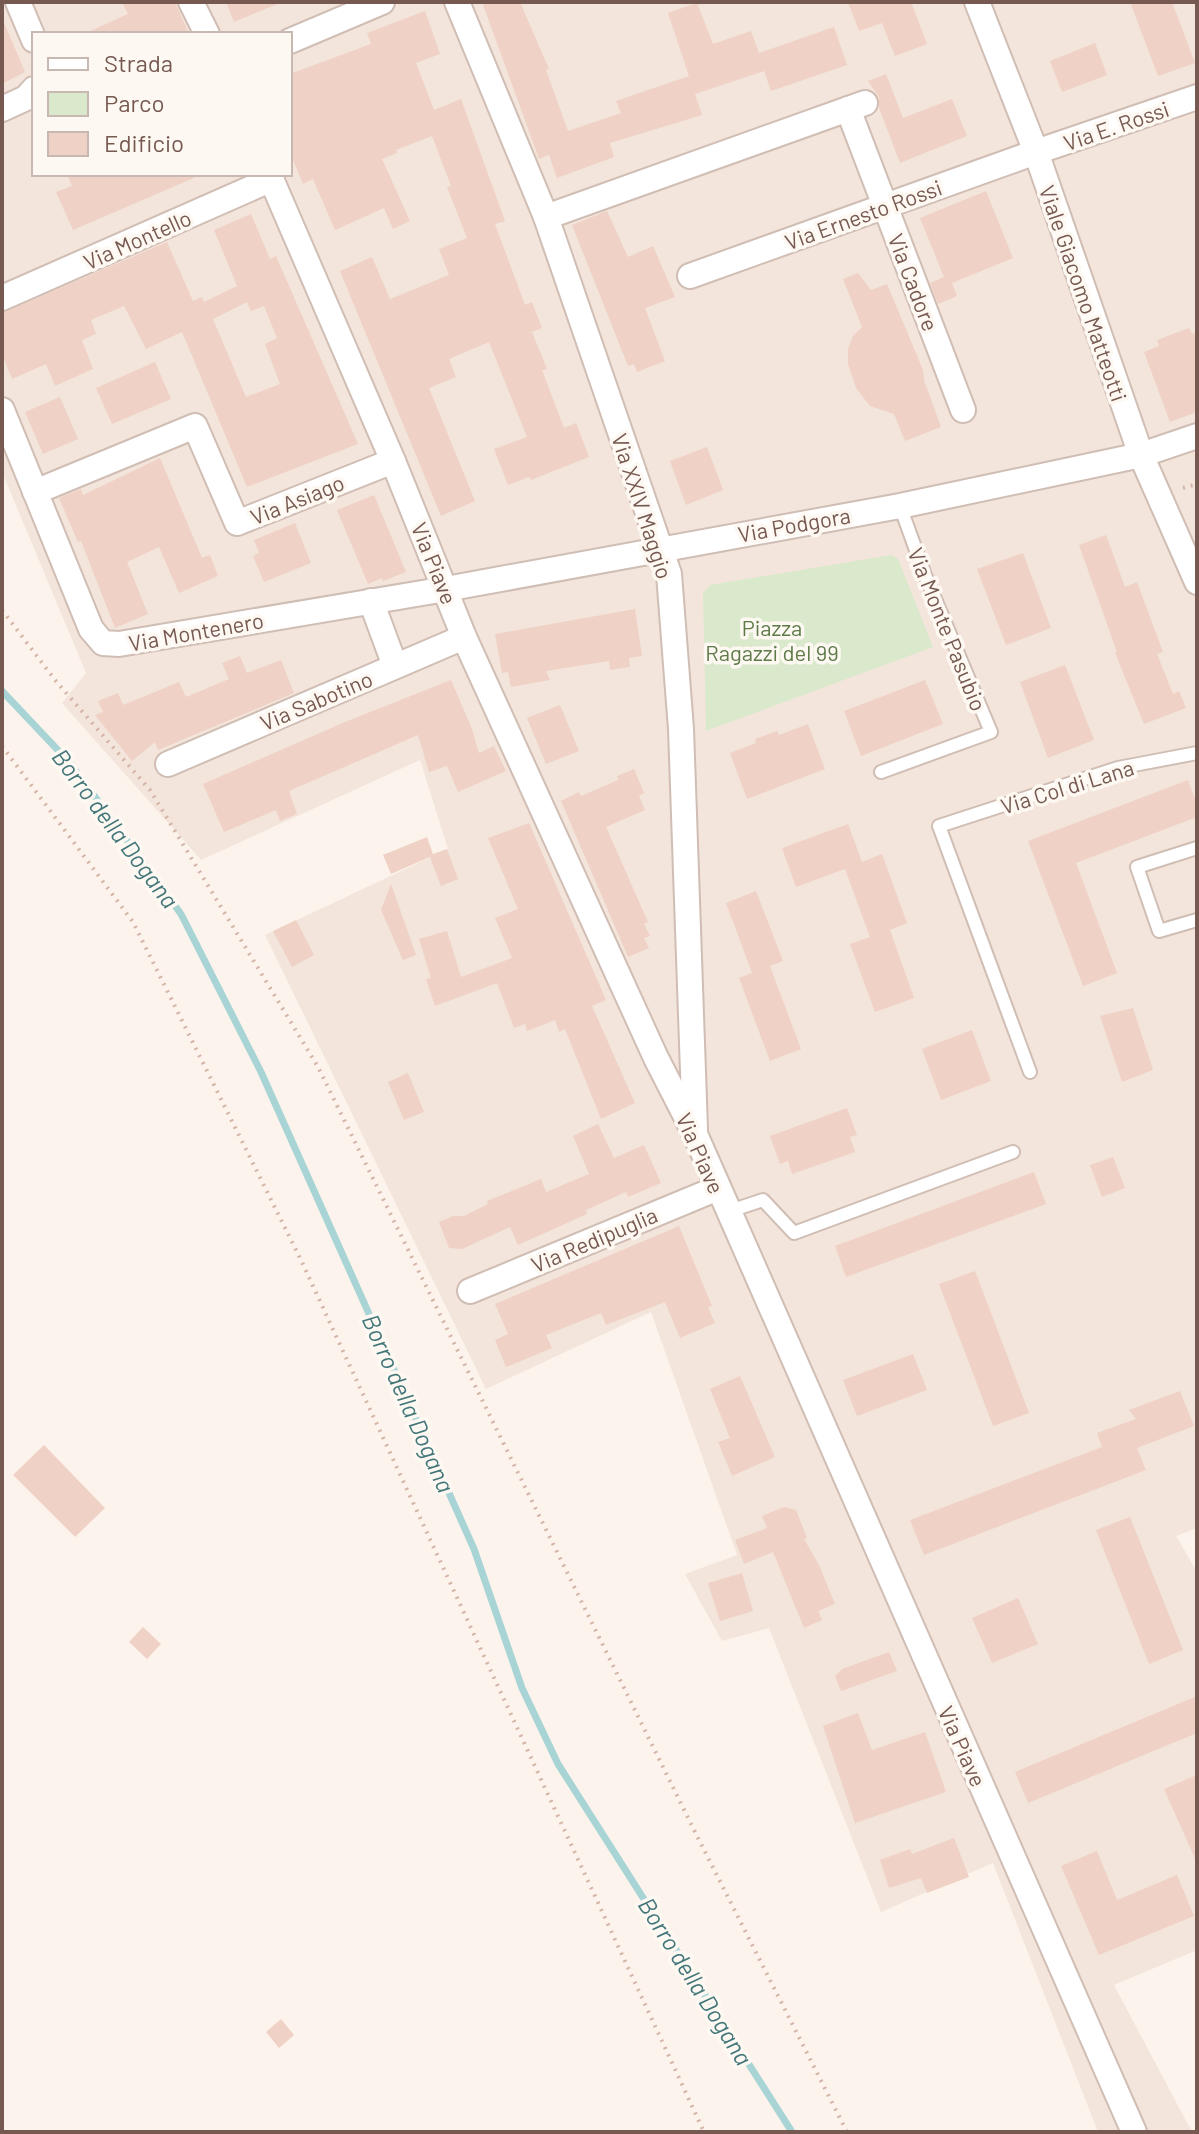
<svg xmlns="http://www.w3.org/2000/svg" width="1199" height="2134" font-family="Barlow,sans-serif">
<style>
.residential{fill:#f3e5db;fill-rule:evenodd}
.green{fill:#dae9cb}
.lines{fill:none;stroke-linecap:round;stroke-linejoin:round}
.stream{stroke:#a8d4d6;stroke-width:7}
.building{fill:#efd1c5;fill-rule:evenodd}
.lane-casing{stroke:#d0bdb4;stroke-width:16}
.street-casing{stroke:#d0bdb4;stroke-width:28}
.path{stroke:#d5b4a8;stroke-width:4;stroke-dasharray:2 6;stroke-linecap:butt}
.lane{stroke:#fff;stroke-width:12}
.street{stroke:#fff;stroke-width:24}
.labels{text-anchor:middle;dominant-baseline:central;stroke-width:7;stroke-linejoin:round;paint-order:stroke}
.street-label{font-size:22px;fill:#765950;stroke:#fef8f3}
.park-label{font-size:22px;fill:#5d7a48;stroke:#fef8f3}
.water-label{font-size:24px;font-style:italic;fill:#437679;stroke:#fef8f3}
</style>
<rect width="100%" height="100%" fill="#fcf4ec"/>
<!-- residential -->
<path class="residential" d="M2 2H1197V1528L1176 1536 1197 1572V1950L1114 1985 1192 2132H1098L993 1863 881 1912 769 1628 722 1641 685 1574 737 1555 651 1312 486 1389 265 935 448 849 420 760 201 860 62 703 86 673 2 472ZM34 34H290V174H34Z"/>
<!-- green -->
<path class="green" d="M891 555 898 559 933 647 706 731 703 593 710 585Z"/>
<g class="lines">
<!-- stream -->
<path class="stream" d="M2 691 70 763 181 914 261 1072 474 1549 522 1688 558 1764 792 2132"/>
</g>
<!-- building -->
<g class="building">
<path d="M122 2H175L189 34H84L128 14Z"/>
<path d="M226 2H282L234 22Z"/>
<path d="M482 2H520L549 69 546 70 568 131 621 113 616 101 689 76 668 13 697 3 713 44 751 31 759 53 834 27 847 65 771 91 764 71 695 94 702 115 610 143 614 157 557 178 549 155 539 159Z"/>
<path d="M848 2H911L927 44 895 56 882 23 859 31Z"/>
<path d="M1130 2H1172L1195 63 1158 76Z"/>
<path d="M425 11 440 54 416 63 434 110 461 99 505 221 495 224 525 305 532 302 542 328 532 332 547 369 542 370 564 428 576 423 589 457 531 480 529 477 508 485 494 449 527 437 489 342 449 359 456 377 429 388 475 501 441 516 340 271 372 257 390 299 449 275 439 249 467 238 447 187 451 186 432 136 396 150 397 153 382 159 410 221 393 229 384 208 335 230 313 179 303 184 290 153V74L371 44 367 33Z"/>
<path d="M2 18 25 72 2 84Z"/>
<path d="M1095 43 1107 75 1062 92 1050 61Z"/>
<path d="M886 74 903 118 952 99 967 136 900 163 879 108V97L868 81Z"/>
<path d="M67 174H203L73 230 56 192 72 186Z"/>
<path d="M986 191 1013 258 952 283 957 296 938 304 930 283 944 277 920 218Z"/>
<path d="M607 211 628 257 653 246 675 297 645 308 665 361 637 372 634 364 628 366 572 225Z"/>
<path d="M251 214 270 259 276 256 358 444 247 487 182 332 146 349 124 306 91 320 96 334 82 340 93 369 55 386 46 364 12 379 2 354V313L167 242 193 301 202 297 204 302 237 286 214 230ZM247 302 251 311 264 306 277 338 265 344 280 384 246 397 213 319Z"/>
<path d="M858 273 871 290 887 284 923 370 924 380 941 427 905 441 894 414 870 406 856 388 848 364V349L853 336 862 327 843 279Z"/>
<path d="M1189 328 1192 334 1197 332V412L1170 422 1144 352 1159 346 1157 340Z"/>
<path d="M155 362 171 399 112 424 96 388Z"/>
<path d="M60 397 78 439 43 454 25 412Z"/>
<path d="M707 447 723 490 686 505 670 461Z"/>
<path d="M160 458 202 558 210 555 218 576 179 593 159 547 127 562 148 614 115 628 81 541 78 542 59 498 81 489 83 495Z"/>
<path d="M374 495 406 572 383 581 382 578 368 584 337 510Z"/>
<path d="M295 523 311 563 264 582 253 556 259 553 254 540Z"/>
<path d="M1106 535 1125 587 1137 582 1163 652 1157 654 1173 694 1179 691 1186 708 1144 724 1115 653 1117 652 1079 545Z"/>
<path d="M1023 553 1051 628 1006 645 977 569Z"/>
<path d="M635 609 642 656 629 658 630 667 610 670 609 661 546 671 550 680 511 687 508 672 502 673 495 634Z"/>
<path d="M240 656 247 673 281 660 294 693 158 750 155 742 132 761 95 715 103 712 98 701 118 693 123 705 179 682 186 697 229 679 222 663Z"/>
<path d="M1065 665 1094 740 1048 758 1020 682Z"/>
<path d="M451 680 472 729 479 753 494 746 506 771 458 792 447 766 429 772 418 735 289 791 297 814 280 821 276 810 224 832 203 784 345 722Z"/>
<path d="M925 680 943 724 861 756 844 711Z"/>
<path d="M560 705 579 751 546 764 527 718Z"/>
<path d="M808 724 825 769 747 799 730 753 756 743 755 739 777 731 779 735Z"/>
<path d="M634 769 644 793 639 796 645 810 606 827 648 922 644 924 650 936 644 938 649 948 628 957 561 801 579 792 581 796 618 780 617 776Z"/>
<path d="M1188 780 1197 805V817L1076 863 1117 973 1083 986 1028 841Z"/>
<path d="M529 823 606 1000 592 1006 635 1103 601 1119 565 1029 559 1032 555 1020 527 1031 525 1024 514 1028 497 983 435 1006 426 979 431 978 419 939 447 931 461 977 512 958 495 918 518 909 488 838Z"/>
<path d="M848 824 862 862 882 854 907 923 890 930 914 998 875 1012 850 944 870 937 845 869 796 887 782 848Z"/>
<path d="M427 837 433 854 447 849 458 879 441 886 430 857 391 874 383 855Z"/>
<path d="M391 884 416 955 403 960 381 910Z"/>
<path d="M756 891 783 961 770 966 801 1049 770 1061 739 978 752 973 726 903Z"/>
<path d="M296 920 314 955 292 967 273 931Z"/>
<path d="M1133 1008 1153 1070 1122 1082 1100 1016Z"/>
<path d="M972 1030 991 1081 941 1100 922 1049Z"/>
<path d="M408 1073 424 1112 404 1120 388 1082Z"/>
<path d="M847 1108 857 1135 850 1137 855 1152 792 1174 788 1161 780 1164 770 1136Z"/>
<path d="M598 1124 614 1158 644 1145 661 1183 628 1197 626 1192 586 1210 587 1214 518 1245 510 1227 462 1249 449 1248 439 1222 453 1216H464L488 1204 487 1201 541 1179 546 1192 589 1174 573 1136Z"/>
<path d="M1113 1157 1125 1188 1102 1197 1090 1165Z"/>
<path d="M1034 1172 1046 1204 846 1277 835 1246Z"/>
<path d="M679 1226 712 1306 708 1307 715 1323 680 1338 665 1302 606 1325 601 1313 546 1335 552 1348 506 1367 495 1340 508 1334 495 1304Z"/>
<path d="M975 1271 1029 1413 993 1426 939 1284Z"/>
<path d="M913 1354 927 1390 857 1416 843 1380Z"/>
<path d="M740 1376 775 1457 732 1476 718 1442 730 1438 710 1389Z"/>
<path d="M1180 1391 1194 1426 1137 1448 1146 1470 924 1555 910 1520 1102 1447 1097 1433 1136 1419 1129 1410Z"/>
<path d="M44 1445 105 1508 75 1537 13 1475Z"/>
<path d="M784 1507 796 1510 807 1538 804 1539 819 1565 835 1604 818 1611 822 1620 804 1628 773 1552 744 1564 735 1540 767 1528 762 1516Z"/>
<path d="M1130 1517 1183 1650 1149 1664 1096 1530Z"/>
<path d="M742 1573 753 1611 720 1621 708 1583Z"/>
<path d="M1018 1598 1038 1644 992 1663 972 1618Z"/>
<path d="M143 1627 161 1644 147 1659 129 1642Z"/>
<path d="M889 1652 897 1671 841 1691 835 1676 842 1669Z"/>
<path d="M1197 1696V1733L1028 1803 1015 1772Z"/>
<path d="M858 1713 872 1750 925 1732 946 1792 855 1823 823 1726Z"/>
<path d="M1197 1775V1863L1164 1789Z"/>
<path d="M954 1838 969 1877 927 1893 921 1878 889 1888 880 1860 910 1849 912 1854Z"/>
<path d="M1097 1851 1117 1900 1177 1875 1194 1916 1099 1955 1061 1866Z"/>
<path d="M281 2019 294 2035 279 2048 266 2032Z"/>
</g>
<g class="lines">
<defs>
<g id="lane">
<path d="M881 772 991 732 925 575 900 506"/>
<path d="M1197 848 1137 867 1159 931 1197 920"/>
<path d="M1030 1072 939 826 1118 768 1197 753"/>
<path d="M727 1212 763 1200 794 1233 1013 1152"/>
</g>
<g id="street">
<path d="M18 2 34 40"/>
<path d="M191 2 207 34"/>
<path d="M457 2 546 217 669 574 681 729 695 1129"/>
<path d="M977 2 1036 152 1141 455 1197 582"/>
<path d="M290 41 382 2"/>
<path d="M2 109 26 98 34 89"/>
<path d="M848 109 963 410"/>
<path d="M269 174 393 461 464 637 656 1058 695 1134 1134 2132"/>
<path d="M546 217 865 103"/>
<path d="M690 276 1036 152 1197 97"/>
<path d="M2 298 272 179"/>
<path d="M2 410 91 629 103 643 119 644 446 589 900 506 1141 455 1197 436"/>
<path d="M35 492 195 426 237 523 393 461"/>
<path d="M371 601 395 666"/>
<path d="M168 764 464 637"/>
<path d="M470 1291 718 1188"/>
</g>
</defs>
<!-- lane casing -->
<use href="#lane" class="lane-casing"/>
<!-- street casing -->
<use href="#street" class="street-casing"/>
<!-- path -->
<g class="path">
<path d="M1183 488 1197 484"/>
<path d="M2 610 55 680 150 790 318 1067 696 1834 847 2132"/>
<path d="M2 746 133 922 300 1258 704 2132"/>
</g>
<!-- lane -->
<use href="#lane" class="lane"/>
<!-- street -->
<use href="#street" class="street"/>
</g>
<g class="labels">
<!-- street labels -->
<g class="street-label">
<text transform="translate(1116 125) rotate(-19)">Via E. Rossi</text>
<text transform="translate(863 214) rotate(-20)">Via Ernesto Rossi</text>
<text transform="translate(137 239) rotate(-24)">Via Montello</text>
<text transform="translate(914 282) rotate(69)">Via Cadore</text>
<text transform="translate(1084 293) rotate(71)">Viale Giacomo Matteotti</text>
<text transform="translate(297 499) rotate(-22)">Via Asiago</text>
<text transform="translate(643 506) rotate(72)">Via XXIV Maggio</text>
<text transform="translate(794 524) rotate(-10)">Via Podgora</text>
<text transform="translate(435 563) rotate(68)">Via Piave</text>
<text transform="translate(948 629) rotate(68)">Via Monte Pasubio</text>
<text transform="translate(196 631) rotate(-10)">Via Montenero</text>
<text transform="translate(316 700) rotate(-23)">Via Sabotino</text>
<text transform="translate(1067 786) rotate(-17)">Via Col di Lana</text>
<text transform="translate(701 1153) rotate(66)">Via Piave</text>
<text transform="translate(594 1239) rotate(-23)">Via Redipuglia</text>
<text transform="translate(963 1746) rotate(66)">Via Piave</text>
</g>
<!-- park labels -->
<g class="park-label">
<text x="772" y="627">Piazza<tspan x="772" dy="25">Ragazzi del 99</tspan></text>
</g>
<!-- water labels -->
<g class="water-label">
<text transform="translate(116 828) rotate(53)">Borro della Dogana</text>
<text transform="translate(409 1403) rotate(66)">Borro della Dogana</text>
<text transform="translate(696 1981) rotate(58)">Borro della Dogana</text>
</g>
</g>
<!-- border -->
<rect width="1199" height="2134" fill="none" stroke="#765950" stroke-width="8"/>
<!-- legend -->
<rect x="32" y="32" width="260" height="144" fill="#fef8f3" stroke="#c8b8b2" stroke-width="2"/>
<rect x="48" y="58" width="40" height="12" fill="#ffffff" stroke="#c8b8b2" stroke-width="2"/>
<text x="104" y="72" font-size="24" fill="#765950">Strada</text>
<rect x="48" y="92" width="40" height="24" fill="#dae9cb" stroke="#c8b8b2" stroke-width="2"/>
<text x="104" y="112" font-size="24" fill="#765950">Parco</text>
<rect x="48" y="132" width="40" height="24" fill="#efd1c5" stroke="#c8b8b2" stroke-width="2"/>
<text x="104" y="152" font-size="24" fill="#765950">Edificio</text>
</svg>
